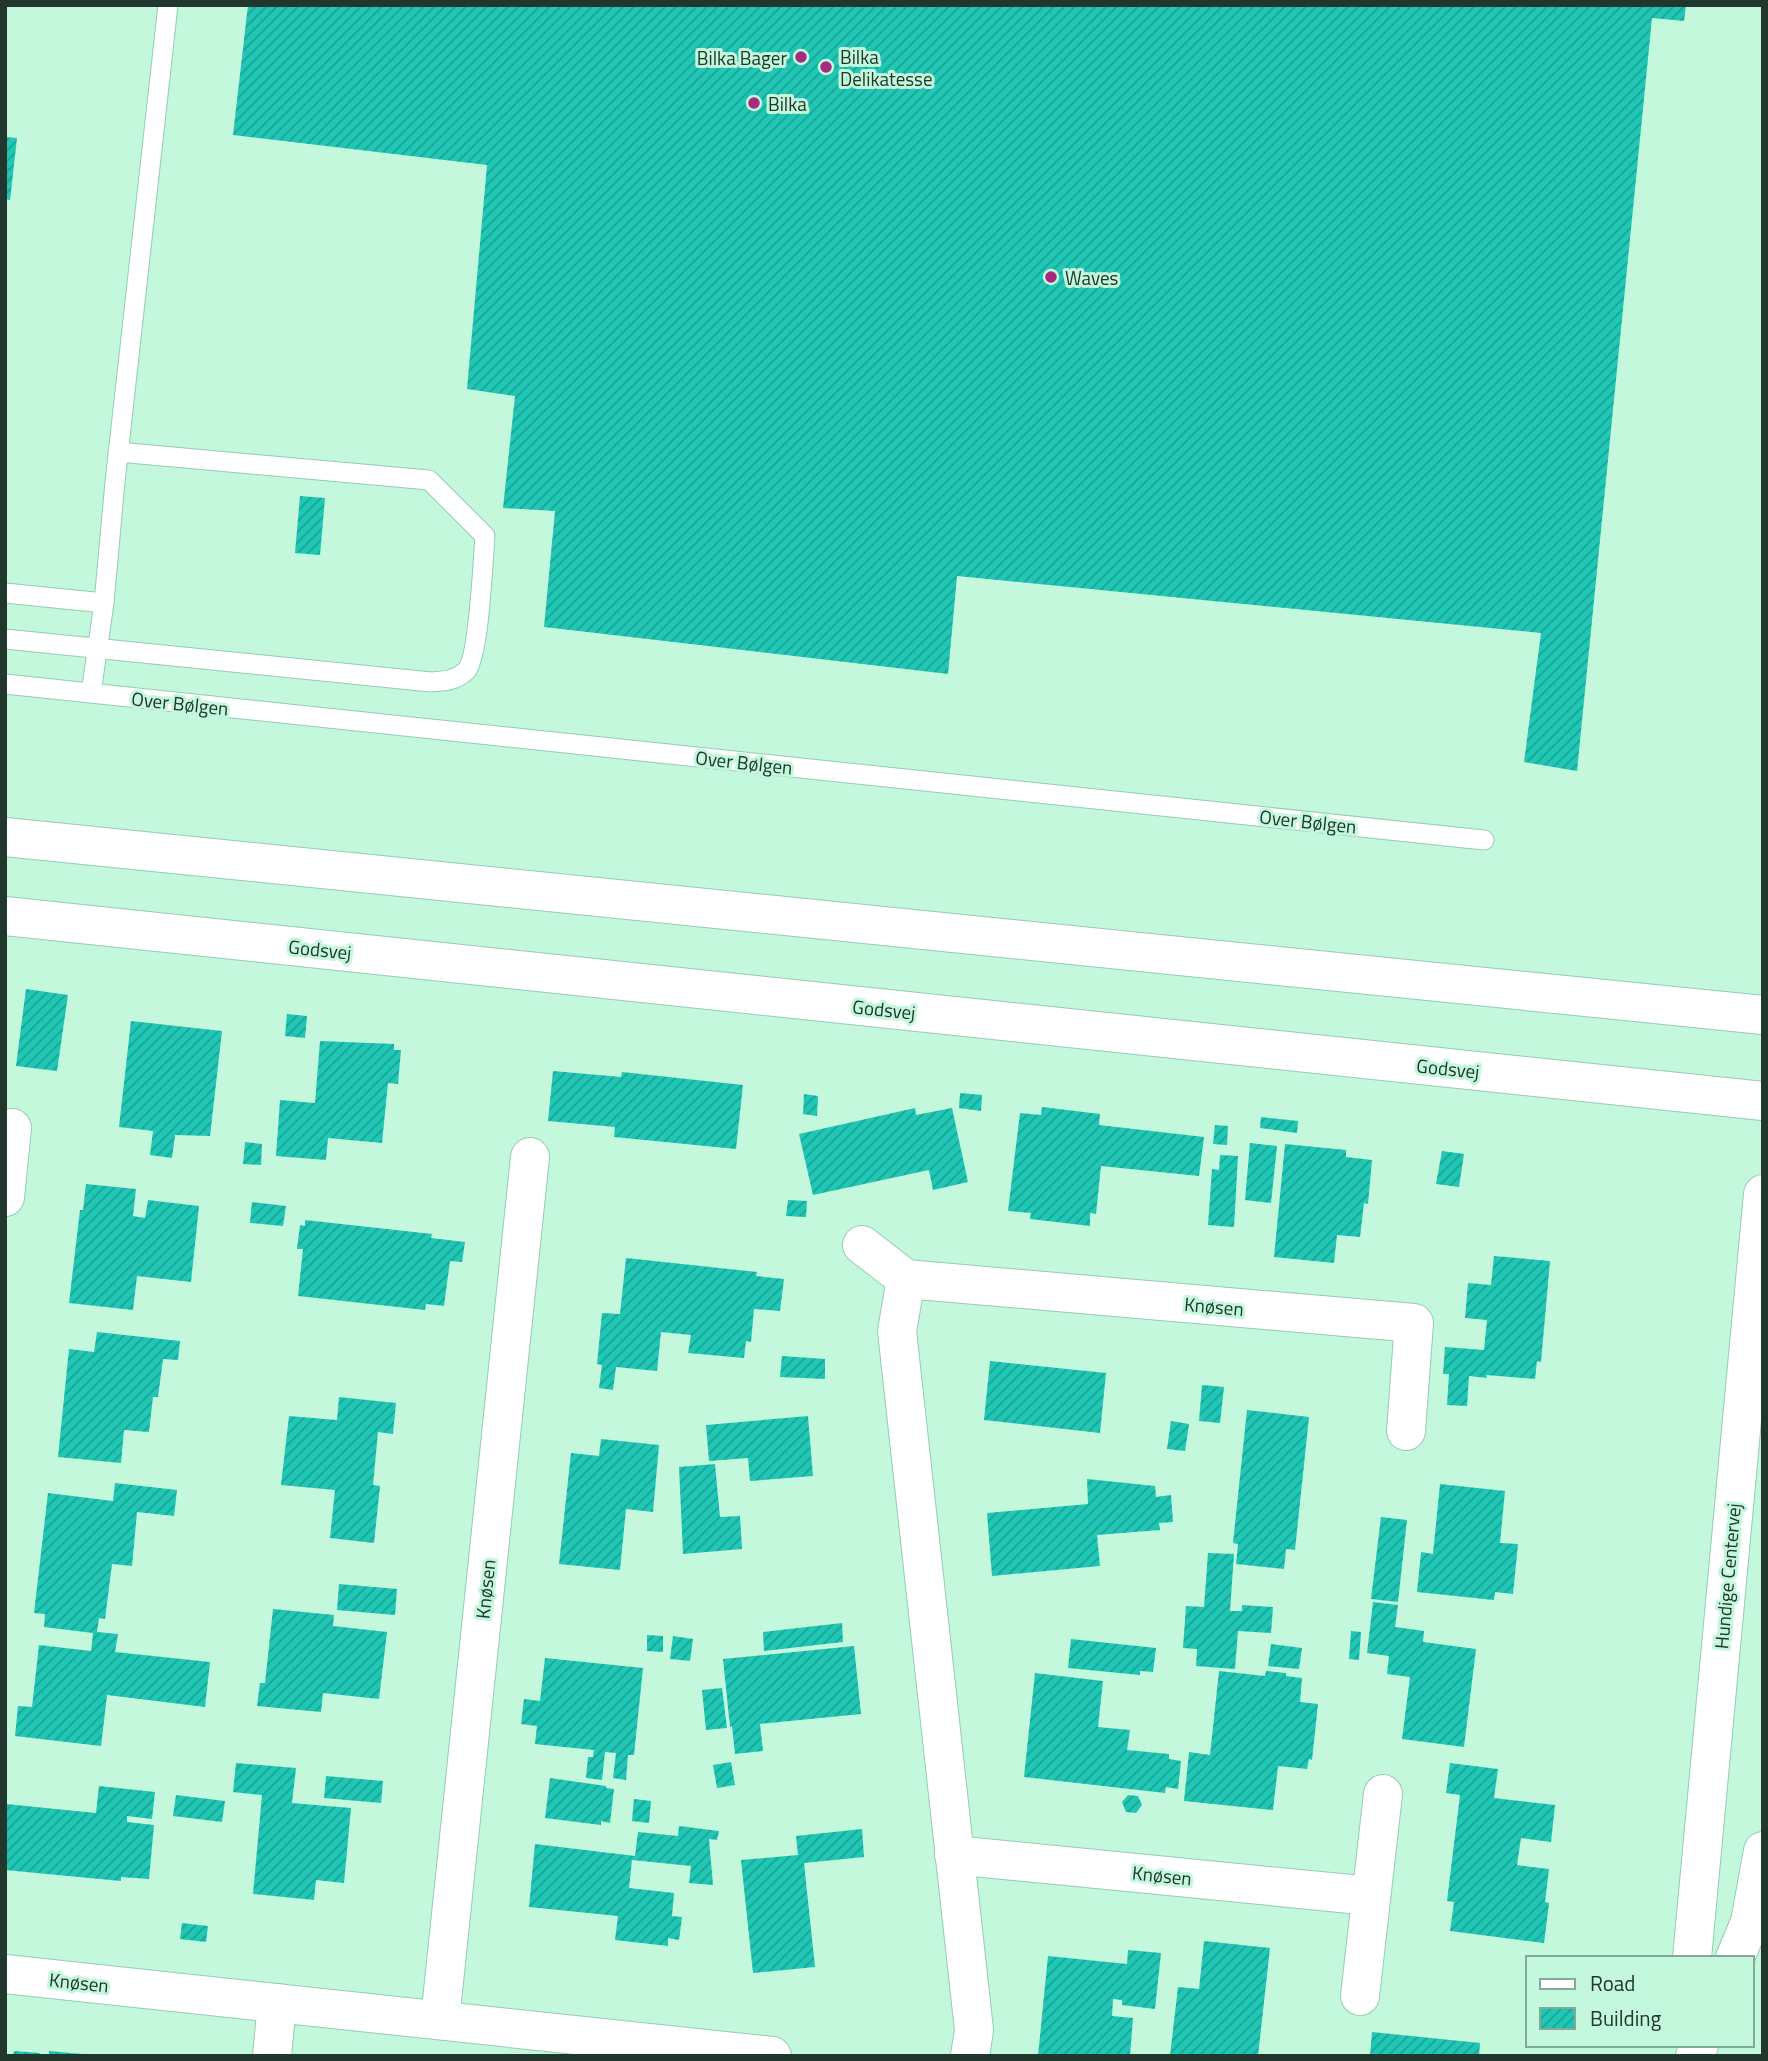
<svg xmlns="http://www.w3.org/2000/svg" width="1768" height="2061" font-family="'Titillium Web',sans-serif">
<style>
.building{fill:url(#building-hatch)}
.lines{fill:none;stroke-linecap:round;stroke-linejoin:round}
.service-casing{stroke:#98cbb2;stroke-width:21}
.minor-casing{stroke:#98cbb2;stroke-width:40}
.tertiary-casing{stroke:#98cbb2;stroke-width:40}
.service{stroke:#fff;stroke-width:19}
.minor{stroke:#fff;stroke-width:38}
.tertiary{stroke:#fff;stroke-width:38}
.poi-dot{fill:#a72c80;stroke:#c3f8dd;stroke-width:2.5}
.labels{text-anchor:middle;dominant-baseline:central;stroke-width:6;stroke-linejoin:round;paint-order:stroke}
.poi-label{font-size:19px;fill:#21362c;stroke:#c3f8dd;text-anchor:start}
.street-label{font-size:19px;fill:#21362c;stroke:#c3f8dd}
</style>
<defs>
<pattern id="building-hatch" width="6" height="6" patternUnits="userSpaceOnUse" patternTransform="scale(1.75)"><rect width="6" height="6" fill="#20c7b5"/><path d="M-1 1l2-2M0 6l6-6M5 7l2-2" fill="none" stroke="#1ca293"/></pattern>
</defs>
<rect width="100%" height="100%" fill="#c3f8dd"/>
<!-- building -->
<g class="building">
<path d="M248 5H1686L1684 21 1652 18 1577 771 1524 762 1541 633 957 576 948 674 544 627 555 511 503 508 515 396 467 389 487 165 233 135Z"/>
<path d="M5 137 17 138 10 200 5 199Z"/>
<path d="M300 496 325 498 320 555 295 553Z"/>
<path d="M26 989 68 995 57 1071 16 1066Z"/>
<path d="M287 1014 307 1016 305 1038 285 1036Z"/>
<path d="M131 1021 222 1031 210 1136 175 1135 172 1158 150 1155 153 1131 119 1127Z"/>
<path d="M320 1041 394 1044V1050H401L398 1084 388 1083 382 1143 328 1138 326 1160 276 1156 280 1100 315 1103Z"/>
<path d="M553 1071 621 1077 622 1072 743 1085 736 1149 614 1137 615 1127 548 1121Z"/>
<path d="M960 1093 982 1095 981 1111 959 1108Z"/>
<path d="M804 1094 818 1096 817 1116 803 1114Z"/>
<path d="M1042 1107 1100 1114 1099 1125 1204 1137 1199 1176 1101 1166 1096 1214 1090 1213V1226L1030 1219 1031 1213 1008 1211 1020 1113 1041 1115Z"/>
<path d="M915 1108 916 1115 952 1108 968 1182 933 1190 929 1170 813 1195 799 1134Z"/>
<path d="M1261 1117 1298 1121 1297 1133 1260 1128Z"/>
<path d="M1215 1125 1228 1126 1227 1145 1213 1144Z"/>
<path d="M245 1142 262 1144 261 1165 243 1164Z"/>
<path d="M1250 1143 1277 1146 1271 1203 1245 1200Z"/>
<path d="M1285 1144 1346 1150V1157L1372 1160 1368 1204 1364 1203 1360 1237 1337 1235 1334 1263 1274 1257Z"/>
<path d="M1442 1151 1464 1154 1459 1187 1436 1184Z"/>
<path d="M1220 1155 1238 1156 1234 1227 1208 1225 1212 1169 1219 1170Z"/>
<path d="M86 1184 136 1189 133 1216 145 1218 148 1200 199 1206 191 1282 137 1276 133 1310 69 1303 80 1210H83Z"/>
<path d="M788 1200 807 1201 806 1217 786 1216Z"/>
<path d="M252 1202 286 1206 283 1226 250 1223Z"/>
<path d="M305 1220 432 1234 431 1238 465 1242 462 1262 450 1261 444 1306 426 1304 425 1310 298 1296 303 1249H297L300 1225 305 1226Z"/>
<path d="M1494 1256 1550 1261 1541 1362 1537 1361 1535 1379 1486 1375 1487 1378 1469 1376 1467 1406 1447 1405 1449 1374H1443L1445 1347 1484 1350 1487 1320 1465 1318 1468 1283 1491 1285Z"/>
<path d="M626 1258 757 1272 756 1276 784 1279 780 1311 754 1309 751 1342 746 1341 744 1358 688 1353 691 1335 661 1332 657 1371 616 1367 613 1390 599 1388 602 1365 597 1364 602 1313 620 1314Z"/>
<path d="M97 1332 180 1341 178 1360 163 1359 158 1397H153L149 1432 124 1430 121 1463 58 1457 69 1349 94 1352Z"/>
<path d="M782 1356 825 1359V1379L780 1377Z"/>
<path d="M990 1361 1106 1373 1100 1433 984 1420Z"/>
<path d="M1202 1385 1224 1387 1220 1423 1199 1421Z"/>
<path d="M339 1397 396 1403 393 1434 378 1432 373 1485 380 1486 374 1543 330 1538 335 1490 281 1485 289 1416 337 1420Z"/>
<path d="M1247 1410 1309 1417 1295 1550 1286 1549 1284 1569 1236 1564 1238 1544 1233 1543Z"/>
<path d="M808 1416 813 1476 750 1481 748 1458 709 1461 706 1425Z"/>
<path d="M1171 1421 1189 1424 1185 1451 1167 1449Z"/>
<path d="M601 1439 659 1445 653 1512 626 1509 620 1570 559 1564 571 1453 599 1456Z"/>
<path d="M715 1464 720 1517 740 1516 742 1549 683 1554 679 1467Z"/>
<path d="M1087 1479 1155 1486 1156 1497 1171 1495 1173 1522 1159 1523 1160 1530 1097 1535 1100 1566 992 1576 987 1513 1088 1504Z"/>
<path d="M115 1483 177 1490 174 1516 137 1512 132 1566 112 1564 105 1619 99 1618 97 1632 118 1634 115 1652 210 1662 205 1707 107 1695 101 1746 15 1736 18 1706 32 1707 39 1645 91 1651 93 1633 44 1627 45 1614 34 1613 48 1493 113 1501Z"/>
<path d="M1440 1484 1505 1491 1500 1543 1518 1544 1513 1594 1495 1592 1494 1600 1417 1592 1421 1552 1433 1554Z"/>
<path d="M1381 1517 1407 1520 1398 1602 1371 1599Z"/>
<path d="M1208 1553 1234 1554 1230 1611H1242V1605L1273 1607 1271 1633 1238 1631 1235 1669 1196 1666 1197 1649 1183 1648 1186 1606 1204 1607Z"/>
<path d="M339 1584 397 1589 395 1615 337 1610Z"/>
<path d="M1373 1602 1398 1605 1395 1627 1424 1631 1423 1642 1476 1649 1464 1747 1402 1739 1410 1677 1387 1674 1389 1656 1367 1653Z"/>
<path d="M273 1609 334 1615 333 1626 387 1632 379 1699 323 1693 321 1712 257 1706 260 1683H265Z"/>
<path d="M842 1623 843 1642 764 1651 763 1632Z"/>
<path d="M1351 1631 1361 1632 1359 1660 1349 1659Z"/>
<path d="M647 1635 663 1636V1652L647 1651Z"/>
<path d="M673 1636 693 1639 690 1661 670 1659Z"/>
<path d="M1071 1639 1156 1648 1153 1672 1140 1671V1675L1068 1668Z"/>
<path d="M1271 1644 1302 1648 1299 1669 1268 1666Z"/>
<path d="M854 1646 861 1714 760 1724 763 1751 735 1754 732 1726 730 1727 723 1659Z"/>
<path d="M545 1658 643 1668 634 1755H628L626 1780 613 1778 616 1753 605 1752 602 1780 586 1778 588 1757H593L594 1750 535 1744 537 1726 521 1724 524 1699 540 1701Z"/>
<path d="M1219 1671 1265 1676 1266 1671 1286 1673V1676L1302 1678 1300 1702 1318 1704 1312 1760 1309 1759 1307 1769 1278 1766 1273 1810 1184 1801 1189 1752 1210 1755Z"/>
<path d="M1035 1673 1103 1681 1098 1727 1130 1730 1127 1750 1169 1754V1759L1181 1761 1178 1789 1166 1787 1165 1793 1024 1777Z"/>
<path d="M722 1688 727 1728 706 1730 702 1690Z"/>
<path d="M731 1762 735 1785 717 1788 713 1765Z"/>
<path d="M236 1763 296 1768 292 1803 351 1808 344 1883 316 1880 314 1900 253 1894 262 1795 233 1792Z"/>
<path d="M1450 1763 1498 1769 1494 1798 1555 1805 1551 1842 1521 1838 1517 1865 1549 1869 1545 1902 1549 1903 1544 1943 1450 1931 1454 1902 1447 1901 1460 1795 1446 1793Z"/>
<path d="M326 1776 383 1781 381 1803 324 1798Z"/>
<path d="M550 1778 606 1786V1788L614 1789 610 1823 601 1821V1825L545 1818Z"/>
<path d="M99 1786 155 1792 152 1819 127 1816V1822L154 1825 149 1879 121 1877V1881L5 1870 6 1804 96 1813Z"/>
<path d="M176 1795 225 1801 222 1822 173 1816Z"/>
<path d="M1128 1795 1138 1796 1142 1805 1136 1813 1126 1812 1122 1802Z"/>
<path d="M634 1799 651 1801 649 1823 632 1821Z"/>
<path d="M679 1826 719 1831 717 1840 709 1839 713 1885 689 1883 691 1866 632 1860 629 1888 674 1893 672 1916 682 1917 679 1940 668 1938V1946L615 1940 618 1916 529 1907 535 1844 635 1856 638 1832 678 1836Z"/>
<path d="M862 1829 864 1857 804 1863 815 1967 753 1973 741 1860 798 1855 796 1836Z"/>
<path d="M182 1923 208 1926 206 1942 180 1939Z"/>
<path d="M1204 1941 1270 1948 1258 2056H1170L1178 1987 1199 1989Z"/>
<path d="M1128 1950 1161 1953 1155 2009 1122 2005V2000L1113 1999 1112 2016 1133 2018 1130 2056H1038L1048 1956 1127 1964Z"/>
<path d="M1372 2032 1480 2043 1479 2056H1370Z"/>
<path d="M14 2051 40 2053 39 2056H13Z"/>
<path d="M49 2051 82 2054V2056H49Z"/>
</g>
<g class="lines">
<defs>
<g id="service">
<path d="M5 593 104 603"/>
<path d="M5 639 431 682C444 681 455 681 466 671 479 658 483 560 485 536L429 480 118 452"/>
<path d="M5 684 1484 840"/>
<path d="M91 693 104 603 115 482 168 5"/>
</g>
<g id="minor">
<path d="M5 1197 12 1128"/>
<path d="M862 1245 906 1279"/>
<path d="M954 1855 1371 1896"/>
<path d="M5 1974 772 2056"/>
<path d="M1360 1996 1383 1794"/>
<path d="M440 2020 530 1157"/>
<path d="M272 2056 277 2003"/>
<path d="M970 2056 974 2030 897 1331 906 1279 1414 1323 1406 1431"/>
</g>
<g id="tertiary">
<path d="M5 837 1763 1015"/>
<path d="M5 916 1763 1101"/>
<path d="M1692 1958 1763 1194"/>
<path d="M1735 1958 1750 1922 1763 1851"/>
<path d="M1695 2056 1699 2045"/>
</g>
</defs>
<!-- service casing -->
<use href="#service" class="service-casing"/>
<!-- minor casing -->
<use href="#minor" class="minor-casing"/>
<!-- tertiary casing -->
<use href="#tertiary" class="tertiary-casing"/>
<!-- service -->
<use href="#service" class="service"/>
<!-- minor -->
<use href="#minor" class="minor"/>
<!-- tertiary -->
<use href="#tertiary" class="tertiary"/>
</g>
<!-- markers -->
<g class="poi-dot">
<circle cx="801" cy="57" r="7"/>
<circle cx="826" cy="67" r="7"/>
<circle cx="754" cy="103" r="7"/>
<circle cx="1051" cy="277" r="7"/>
</g>
<g class="labels">
<!-- poi labels -->
<g class="poi-label">
<text x="840" y="56">Bilka<tspan x="840" dy="22">Delikatesse</tspan></text>
<text x="787" y="57" text-anchor="end">Bilka Bager</text>
<text x="768" y="103">Bilka</text>
<text x="1065" y="277">Waves</text>
</g>
<!-- street labels -->
<g class="street-label">
<text transform="translate(180 703) rotate(6)">Over Bølgen</text>
<text transform="translate(744 762) rotate(6)">Over Bølgen</text>
<text transform="translate(1308 821) rotate(6)">Over Bølgen</text>
<text transform="translate(320 949) rotate(6)">Godsvej</text>
<text transform="translate(884 1009) rotate(6)">Godsvej</text>
<text transform="translate(1448 1068) rotate(6)">Godsvej</text>
<text transform="translate(1214 1306) rotate(5)">Knøsen</text>
<text transform="translate(1727 1576) rotate(-85)">Hundige Centervej</text>
<text transform="translate(485 1589) rotate(-84)">Knøsen</text>
<text transform="translate(1162 1875) rotate(6)">Knøsen</text>
<text transform="translate(79 1982) rotate(6)">Knøsen</text>
</g>
</g>
<!-- border -->
<rect width="1768" height="2061" fill="none" stroke="#21362c" stroke-width="14"/>
<!-- legend -->
<rect x="1526" y="1956" width="228" height="91" fill="#c3f8dd" stroke="#82aa96" stroke-width="2"/>
<rect x="1540" y="1979" width="35" height="10" fill="#ffffff" stroke="#82aa96" stroke-width="2"/>
<text x="1590" y="1991" font-size="21" fill="#21362c">Road</text>
<rect x="1540" y="2008" width="35" height="21" fill="url(#building-hatch)" stroke="#82aa96" stroke-width="2"/>
<text x="1590" y="2026" font-size="21" fill="#21362c">Building</text>
</svg>
